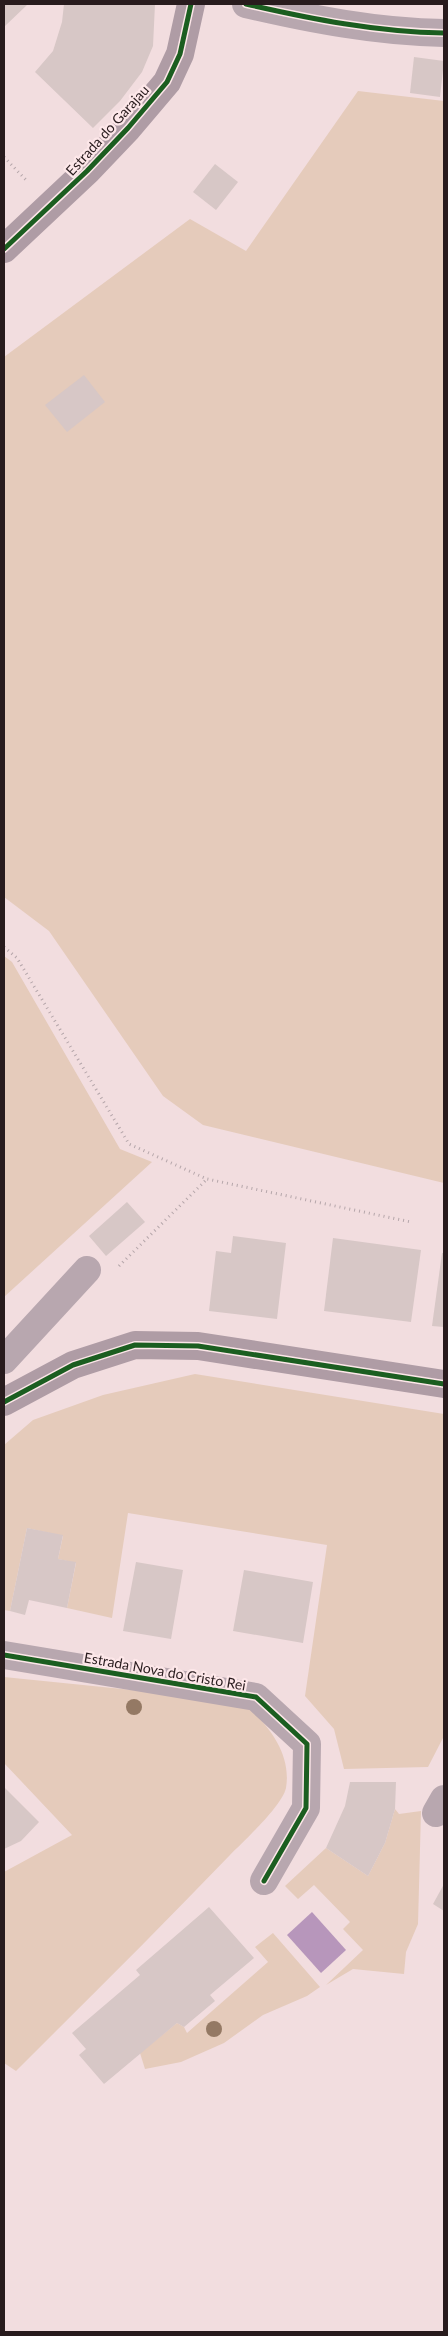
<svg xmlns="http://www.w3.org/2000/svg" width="448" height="2336" font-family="Lato,sans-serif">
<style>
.green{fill:#e5cbbb}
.water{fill:#b796bb}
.building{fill:#d7c7c6}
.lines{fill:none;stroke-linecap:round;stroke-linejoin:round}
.path{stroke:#b5a6aa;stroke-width:3;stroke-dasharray:1 4;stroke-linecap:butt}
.street{stroke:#b8a7af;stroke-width:28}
.secondary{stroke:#af9ca5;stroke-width:28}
.cycleway-casing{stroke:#fde7e9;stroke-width:8}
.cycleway{stroke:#1b5e20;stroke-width:5}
.tree{fill:#947964}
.labels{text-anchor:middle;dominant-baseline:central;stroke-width:4.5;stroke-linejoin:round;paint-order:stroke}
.street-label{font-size:14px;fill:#281b1d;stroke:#fde7e9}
</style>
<rect width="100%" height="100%" fill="#f2dddf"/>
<!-- green -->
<g class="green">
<path d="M358 91 444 101V1183L203 1125 163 1096 49 931 4 897V357L190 219 246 251Z"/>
<path d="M4 956 12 962 120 1149 152 1162 4 1297Z"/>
<path d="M195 1374 444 1414V1736L428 1767 344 1769 334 1729 305 1696 327 1545 128 1513 112 1618 67 1608 76 1563 58 1559 63 1536 27 1528 10 1611 4 1610V1445L33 1420 103 1395Z"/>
<path d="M4 1677 241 1701C266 1722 292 1752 286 1788 282 1806 244 1841 230 1855 160 1928 88 1999 16 2071L4 2063V1872L72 1835 4 1763Z"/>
<path d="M395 1809 399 1814 421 1811 418 1924 406 1952 404 1974 353 1969 326 1985 363 1950 343 1929 350 1922 314 1885 298 1899 285 1886 326 1848 368 1876 385 1843Z"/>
<path d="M273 1933 320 1987 307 1996 263 2015 224 2043 181 2062 145 2069 140 2053 177 2023 184 2027 187 2033 268 1962 255 1947Z"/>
</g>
<!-- water -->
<path class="water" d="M312 1912 346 1950 321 1973 287 1935Z"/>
<!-- building -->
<g class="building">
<path d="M4 4 27 5 4 27Z"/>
<path d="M64 4H155L153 46 142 72 120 101 93 128 35 72 53 51 62 22Z"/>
<path d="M414 57 444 61 440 97 410 93Z"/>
<path d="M215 164 238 182 216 210 193 192Z"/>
<path d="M84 375 105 402 67 432 45 405Z"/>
<path d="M127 1202 145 1222 106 1256 89 1236Z"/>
<path d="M233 1236 286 1243 277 1319 209 1311 216 1251 231 1253Z"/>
<path d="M333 1238 421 1250 411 1322 324 1311Z"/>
<path d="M442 1253H444V1327L432 1326Z"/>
<path d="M27 1528 63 1535 58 1559 76 1562 67 1608 29 1600 25 1615 10 1611Z"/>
<path d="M136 1562 183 1570 171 1639 123 1631Z"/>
<path d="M244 1570 313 1582 303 1643 233 1631Z"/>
<path d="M350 1782H396L395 1809 385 1843 368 1876 326 1848 345 1806Z"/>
<path d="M4 1787 39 1822 21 1841 4 1849Z"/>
<path d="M444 1884V1911L433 1904Z"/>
<path d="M209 1907 254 1958 210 1995 215 2001 184 2027 177 2023 104 2084 79 2055 86 2049 72 2033 140 1975 136 1970Z"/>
</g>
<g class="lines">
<!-- path -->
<g class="path">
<path d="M4 157 27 181"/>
<path d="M4 947 17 958 129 1144 207 1179 411 1222"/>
<path d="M119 1266 207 1179"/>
</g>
<!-- street -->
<g class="street">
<path d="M246 4C311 19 377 32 444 33"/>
<path d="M4 1360 87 1270"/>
<path d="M4 1655 256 1697 307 1744 306 1808 264 1881"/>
<path d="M436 1813 444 1799"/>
</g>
<!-- secondary -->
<g class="secondary">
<path d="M4 249 87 171 128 128 167 82 180 54 191 4"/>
<path d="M4 1402 73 1365 135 1345 198 1346 444 1384"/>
</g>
<defs>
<g id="cycleway">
<path d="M246 4C311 19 377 32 444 33"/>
<path d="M4 249 87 171 128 128 167 82 180 54 191 4"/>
<path d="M4 1402 73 1365 135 1345 198 1346 444 1384"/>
<path d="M4 1655 256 1697 307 1744 306 1808 264 1881"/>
</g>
</defs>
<!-- cycleway casing -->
<use href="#cycleway" class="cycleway-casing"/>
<!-- cycleway -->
<use href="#cycleway" class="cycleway"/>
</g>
<!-- trees -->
<g class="tree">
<circle cx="134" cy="1707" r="8"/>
<circle cx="214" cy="2029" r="8"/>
</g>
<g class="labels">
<!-- street labels -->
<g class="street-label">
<text transform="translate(107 130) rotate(-48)">Estrada do Garajau</text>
<text transform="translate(165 1671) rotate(10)">Estrada Nova do Cristo Rei</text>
</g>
</g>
<!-- border -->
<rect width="448" height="2336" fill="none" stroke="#281b1d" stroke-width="10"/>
</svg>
